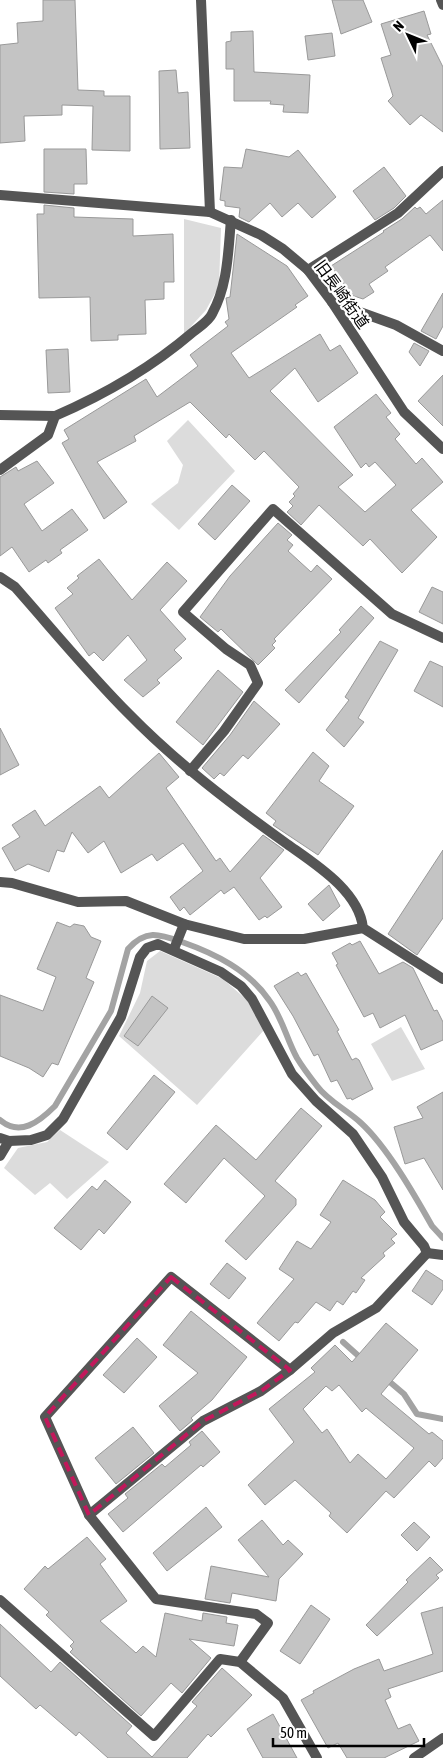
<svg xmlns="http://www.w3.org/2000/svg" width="443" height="1758" font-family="'Asap Condensed','Noto Sans JP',sans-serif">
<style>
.green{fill:#dcdcdc}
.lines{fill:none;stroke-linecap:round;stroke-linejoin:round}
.stream{stroke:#a3a3a3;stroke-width:6}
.building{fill:#c4c4c4;stroke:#999;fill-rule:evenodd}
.minor{stroke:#555;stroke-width:10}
.marked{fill:none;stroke:#c2185b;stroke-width:4;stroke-dasharray:10 6;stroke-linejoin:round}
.labels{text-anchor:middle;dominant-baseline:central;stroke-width:4.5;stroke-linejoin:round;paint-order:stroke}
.street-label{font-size:16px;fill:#000;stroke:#fff}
</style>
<rect width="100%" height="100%" fill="#fff"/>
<!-- green -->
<g class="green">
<path d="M184 219 221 228 219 286 206 310 184 334Z"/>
<path d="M188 420 235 471 179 530 151 504 178 483 183 465 167 441Z"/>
<path d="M160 951 223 979 248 1001 264 1030 197 1105 119 1036 140 993 147 961Z"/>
<path d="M401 1027 425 1069 392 1081 371 1044Z"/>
<path d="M60 1130 109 1162 67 1199 50 1183 35 1195 4 1168 18 1148 47 1142Z"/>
</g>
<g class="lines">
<!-- stream -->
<g class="stream">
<path d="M0 1120C20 1137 39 1122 55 1106L111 1011 128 949C146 929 159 934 182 942 216 954 248 970 269 1000 282 1017 287 1040 297 1058 303 1068 310 1077 317 1086 328 1101 347 1110 361 1123 387 1147 414 1194 432 1226L443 1238"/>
<path d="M343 1342 363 1360"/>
<path d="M384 1377 404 1394 417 1414 443 1419"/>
</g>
</g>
<!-- building -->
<g class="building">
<path d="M43 0H75L78 90 104 91V96H130V151L92 150 93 106 62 105V115L24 116 25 141 0 143V45L18 43 17 23 43 21Z"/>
<path d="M332 0H363L372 22 341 34Z"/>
<path d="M424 11 431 34 427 35 443 67V132L421 115 410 125 388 101 393 96 381 58 391 55 381 24Z"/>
<path d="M253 31 254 72 310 75 308 113 283 112 284 105 270 104 271 101H234V69H226V42L231 41V32Z"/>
<path d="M332 33 335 56 308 60 305 36Z"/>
<path d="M176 70 178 93 188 92 190 148 160 149 159 71Z"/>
<path d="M44 149H86L87 184H74V194L44 192Z"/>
<path d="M246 149 289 157 298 150 336 197 312 218 298 203 282 217 270 203 249 222 239 217 240 208 225 206V201L220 200 224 167 242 168Z"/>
<path d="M384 167 406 196 394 208 375 220 353 191Z"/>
<path d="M443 200V251L430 235 385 267 388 271 369 284 374 292 363 299 351 295 331 266 384 232 383 231 402 219 415 207 417 209 420 207 426 214Z"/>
<path d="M44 205 74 208V217L133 219V236L173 234 174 282H164V299L145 300 146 334 118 335V340L91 341 90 297 39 298 37 214H44Z"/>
<path d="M237 234 287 266 308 296 295 305 297 307 231 353 249 378 320 334 330 351 340 345 358 373 318 402 295 368 270 391 353 475 338 487 365 512 396 485 375 462 369 467 366 463 361 468 334 427 376 394 391 413 386 417 400 434 395 439 416 464 422 458 443 482 411 510 437 537 402 573 370 539 363 546 319 505 301 525 287 512 293 506 289 502 295 496 293 494 299 487 264 451 255 460 229 434 226 438 190 402 134 436 136 441 97 462 127 502 104 519 62 443 69 439 64 430 146 379 157 397 198 366 190 355 228 326 225 322 229 319 226 298 230 297Z"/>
<path d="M443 293V326L436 339 421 331Z"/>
<path d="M414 343 429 351 420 366 409 352Z"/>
<path d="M68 349 70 392 48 393 46 350Z"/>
<path d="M443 375V426L418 401Z"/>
<path d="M37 461 54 483 24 504 42 531 72 509 88 530 60 550 62 553 48 563 46 560 29 572 12 547 0 556V477L16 467 18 471Z"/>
<path d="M232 485 250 501 215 540 198 524Z"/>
<path d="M278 523 292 535 287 540 293 545 288 551 311 572 317 565 332 579 274 639 276 641 272 645 275 648 258 665 221 629 218 632 200 617 230 576Z"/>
<path d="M99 559 132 600 167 562 187 581 160 610 186 639 174 650 182 658 157 680 160 683 143 697 124 680 147 660 128 635 103 661 94 652 89 656 55 608 73 594 67 588 79 578 77 576Z"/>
<path d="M432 587 443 592V624L419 612Z"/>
<path d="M361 606 374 618 299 703 285 690 341 632 339 630Z"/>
<path d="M380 641 398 650 358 718 364 722 344 747 326 730 349 700 345 697Z"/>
<path d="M430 661 443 667V707L414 691Z"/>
<path d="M218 670 243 692 203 745 176 722Z"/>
<path d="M254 701 280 724 248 759 243 755 224 776 220 773 214 779 202 768 230 735Z"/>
<path d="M0 728 19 765 0 775Z"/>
<path d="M313 752 329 766 319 781 354 806 318 855 273 825 276 821 266 813Z"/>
<path d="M159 753 179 777 166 788 216 861 220 858 230 872 263 835 284 850 260 878 282 907 267 918 265 916 259 920 234 887 224 894 221 890 190 915 184 907 180 911 170 897 203 871 183 843 157 861 152 854 121 873 104 841 88 853 72 832 64 852 57 850 49 872 28 864 15 871 2 848 20 837 12 825 35 810 45 826 100 786 109 798Z"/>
<path d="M443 850V918L417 955 388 934Z"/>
<path d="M329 885 340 906 323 921 308 904Z"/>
<path d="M57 922 70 927 74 924 84 926 91 937 101 941 86 978 94 982 58 1065 52 1063 43 1077 29 1068 0 1056V995L43 1011 56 977 37 969Z"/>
<path d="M360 941 379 974 403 962 413 968 434 1011 437 1010 443 1022V1040L421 1050 405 1015 380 1028 373 1013 364 1017 336 965 338 964 332 953 350 943 352 945Z"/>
<path d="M298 972 301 976 306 973 339 1030 337 1031 352 1060 356 1058 359 1060 373 1089 352 1100 351 1098 347 1099 337 1080 331 1082 318 1054 314 1056 293 1016 274 986Z"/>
<path d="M152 996 168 1008 138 1046 124 1036Z"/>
<path d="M154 1075 175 1092 127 1150 107 1133Z"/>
<path d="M443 1092V1190L424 1158 405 1164 394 1127 423 1118 417 1107Z"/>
<path d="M301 1108 322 1126 275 1181 296 1199V1205L246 1260 225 1241 265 1196 224 1158 186 1203 164 1184 216 1125 256 1160Z"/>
<path d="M105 1180 131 1202 104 1234 99 1229 81 1250 54 1228 92 1186 97 1190Z"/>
<path d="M343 1180 375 1200 385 1212 380 1217 397 1234 391 1239 395 1243 383 1253 385 1256 361 1278 365 1280 356 1293 353 1291 343 1305 337 1301 330 1311 316 1302 298 1323 295 1322 279 1341 257 1323 294 1279 279 1269 297 1241 311 1249 331 1222 320 1215Z"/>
<path d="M227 1263 246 1278 229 1299 210 1284Z"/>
<path d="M426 1270 443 1281V1289L432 1305 412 1291Z"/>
<path d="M191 1311 247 1357 212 1400 191 1418 193 1420 180 1431 159 1406 198 1373 163 1345Z"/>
<path d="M386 1323 418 1350 381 1394 429 1434 432 1432 443 1441V1458L435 1467 429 1461 394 1498 386 1491 347 1533 329 1516 331 1513 295 1480 265 1505 248 1485 294 1442 269 1409 315 1372 311 1368 335 1345 352 1362ZM339 1385 362 1412 366 1408 414 1448 386 1479 358 1454 350 1463 327 1429 322 1433 303 1409 326 1386 332 1391Z"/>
<path d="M137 1338 157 1357 124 1393 103 1375Z"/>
<path d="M133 1427 154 1453 116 1484 95 1458Z"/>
<path d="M202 1431 220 1452 203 1467 201 1465 123 1532 108 1514 128 1498 125 1494 162 1464 165 1467 191 1445 189 1442Z"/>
<path d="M206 1507 222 1527 167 1571 153 1553Z"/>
<path d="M262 1520 283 1545 288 1540 303 1554 279 1579 276 1601 232 1593 230 1603 205 1599 211 1566 269 1577 238 1540Z"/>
<path d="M414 1522 430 1537 417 1551 401 1535Z"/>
<path d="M87 1537 106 1559 100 1564 127 1601 100 1621 136 1653 143 1646 156 1657 165 1613 202 1621 203 1613 227 1617 226 1623 238 1625 234 1646 189 1639 211 1658 182 1693 171 1683 141 1716 70 1652 73 1649 70 1646 74 1642 46 1615 49 1612 24 1589 45 1566 48 1569Z"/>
<path d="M430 1557 443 1570 436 1575 439 1578 377 1636 366 1625 408 1582 406 1580Z"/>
<path d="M311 1605 330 1619 300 1664 280 1651Z"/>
<path d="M443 1607V1671L388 1689 391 1697 385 1700 398 1729 410 1724 419 1741 384 1758H347L338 1743 328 1748 301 1700 314 1693 313 1691 354 1669 379 1659 384 1671 433 1654 421 1613Z"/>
<path d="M0 1624 51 1672 60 1662 132 1726 126 1733 152 1757 197 1706 192 1702 222 1668 252 1695 211 1737 208 1734 187 1758H108L79 1732 76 1736 40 1705 36 1709 0 1676Z"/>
<path d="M273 1714 297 1758H263L247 1729Z"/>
</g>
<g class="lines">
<!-- minor -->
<g class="minor">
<path d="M201 0 210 212"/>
<path d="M441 0 443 5"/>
<path d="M0 195 210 212 261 235 283 249 308 270 332 302 404 412 443 449"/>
<path d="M308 270 398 213 443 171"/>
<path d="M332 302 396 325 443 351"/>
<path d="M0 415 55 416"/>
<path d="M0 470 48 435 55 416C106 394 151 368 193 332 199 327 209 321 212 314 228 285 228 252 231 220"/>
<path d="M0 577 15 587C53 630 89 674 129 714 177 763 231 804 287 844 315 864 359 891 363 928L443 979"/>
<path d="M190 771 224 731 258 683 250 665 226 649 183 612 273 509 392 614 443 638"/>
<path d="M0 882 12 883 78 902 126 901 184 924 244 939H304L363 928"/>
<path d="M174 949 184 924"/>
<path d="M0 1138 9 1141 0 1156"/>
<path d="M9 1141 31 1140 47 1135 63 1119 121 1017 140 957 147 948 158 944 221 972 241 986 252 999 292 1074 316 1101 353 1134 382 1177 404 1222 424 1246 427 1253 376 1308 333 1333 290 1370 171 1277 45 1417 89 1515 156 1599 256 1614 268 1623 240 1662"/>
<path d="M427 1253 443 1255"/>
<path d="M89 1515 203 1421 261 1391 290 1370"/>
<path d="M0 1600 154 1736 220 1659 240 1662 283 1698 317 1758"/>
<path d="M414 1758 443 1738"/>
</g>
</g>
<!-- marked area -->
<path class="marked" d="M171 1277 290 1370 261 1391 203 1421 89 1515 45 1417Z"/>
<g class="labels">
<!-- street labels -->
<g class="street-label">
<text transform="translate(342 294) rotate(54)">旧長崎街道</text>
</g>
</g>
<!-- north arrow -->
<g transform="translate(408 35) rotate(313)" stroke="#ffffff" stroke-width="4" paint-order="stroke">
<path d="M0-4L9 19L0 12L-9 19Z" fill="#000000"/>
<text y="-8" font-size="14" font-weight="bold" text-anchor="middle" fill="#000000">N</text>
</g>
<!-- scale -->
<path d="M273 1738v8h151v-8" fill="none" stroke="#000000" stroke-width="2.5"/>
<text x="280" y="1738" font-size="15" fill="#000000" stroke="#ffffff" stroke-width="4" paint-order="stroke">50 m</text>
</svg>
